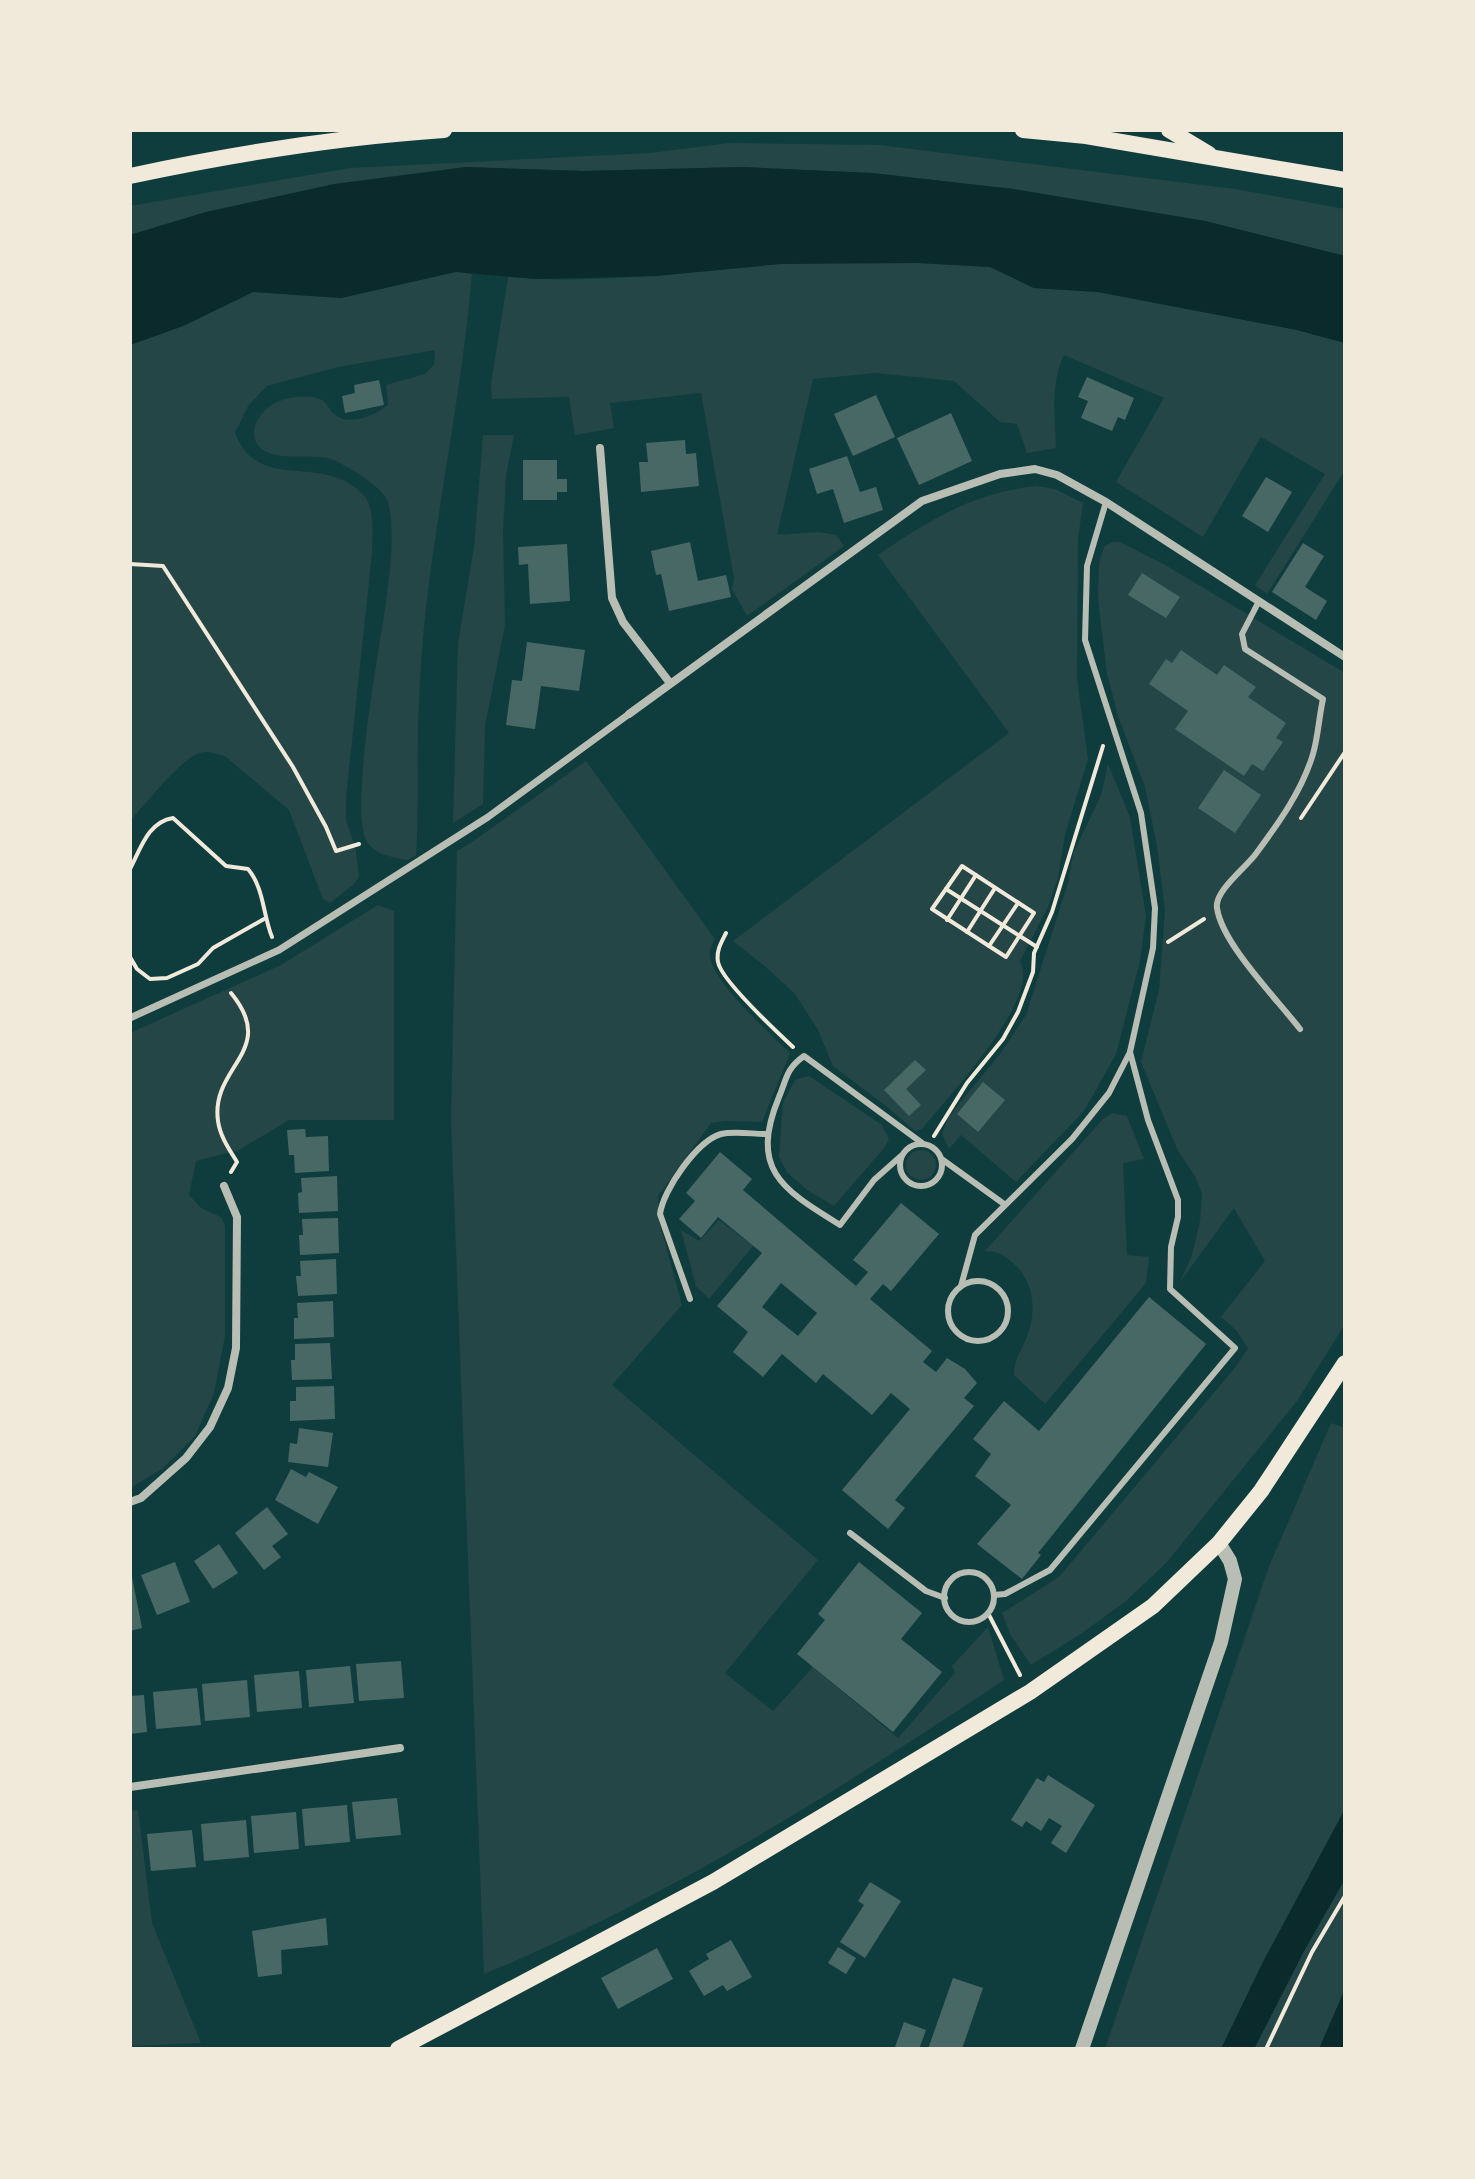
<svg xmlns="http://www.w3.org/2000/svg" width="1475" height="2179" font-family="Arial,sans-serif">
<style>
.green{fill:#244646}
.water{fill:#0a2a2b}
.building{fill:#486865;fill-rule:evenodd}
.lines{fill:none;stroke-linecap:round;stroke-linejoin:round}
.path{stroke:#f1e9da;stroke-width:4}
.service{stroke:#b8beb3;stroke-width:6}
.pedestrian{stroke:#b8beb3;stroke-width:7}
.minor{stroke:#b8beb3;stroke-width:8}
.tertiary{stroke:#b8beb3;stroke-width:14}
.secondary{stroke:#f1e9da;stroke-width:16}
</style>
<rect width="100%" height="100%" fill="#0f3d3e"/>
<!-- green -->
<g class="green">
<path d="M729 143 879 145 1235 189 1345 209V256L1205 221 1013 189 872 173 743 167 584 171 466 167 206 212 130 235V206L350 168 650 153Z"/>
<path d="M919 263 990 267 1034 288 1098 292 1297 330 1345 343V470L1267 594 1255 585 1325 474 1261 437 1203 537 1116 482 1164 398 1064 355C1050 384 1055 416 1056 448L1027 453 1017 424 1000 422 954 381 875 373 813 379 777 535 819 532 836 535 844 546 747 616 732 589 734 578 701 393 610 403 614 428 575 435 569 397 492 399 491 384 508 277C598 285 688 271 778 264 824 260 872 263 919 263Z"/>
<path d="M454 271 472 274C463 383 440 491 427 599 422 641 419 685 418 727 417 769 419 812 416 855L408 860C392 857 374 855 366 840 352 810 373 684 379 647 385 610 398 537 388 502 383 487 347 465 331 459 313 452 253 468 254 431 255 421 262 412 270 406 283 397 307 393 322 400 327 403 329 409 333 413 348 428 375 415 388 405L386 385 425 374 434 365 435 350 338 367 267 386 248 406 235 433C258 492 316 455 357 489 359 491 365 496 366 498 375 512 372 537 372 553L346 797V820L356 850 359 877 354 884 330 903 323 899 289 810 226 757C218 754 209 750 200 753 181 758 145 805 130 821V345L183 326 253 292 341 298Z"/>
<path d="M483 435H514L506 476 503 531 505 625 485 726 483 804 453 823 458 643 474 547Z"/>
<path d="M1036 486 1055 489 1083 503 1078 539 1077 679 1088 759 1065 835 1058 878 1048 907 1020 961C1042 998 946 1099 922 1129L915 1131 886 1106 833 1066 818 1030 795 994 766 967 733 941 1009 733 878 555C929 520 973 493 1036 486Z"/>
<path d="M1112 542H1120L1167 566 1345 673V1324L1297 1401 1167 1562 1126 1601 1082 1633 1031 1665 1010 1634 1002 1613 1059 1577 1233 1370 1248 1349 1237 1331 1221 1317 1265 1261 1234 1208 1180 1282 1192 1255 1200 1221 1202 1194 1195 1176 1178 1151 1141 1062 1159 990 1165 910 1157 846 1145 787 1118 716 1107 674 1098 599 1099 563 1104 547Z"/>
<path d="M586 761 715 939C713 943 711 946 710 951 705 976 772 1035 790 1053L762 1122 725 1121 711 1123 658 1196 659 1221 682 1305 612 1385 818 1560 725 1673 773 1711 813 1667 898 1738 955 1673 952 1666 988 1627 1004 1680C837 1791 671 1897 484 1974L451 1120 457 851 472 842Z"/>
<path d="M1108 764 1130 817 1146 916 1140 961 1116 1054 1084 1111 1016 1182 961 1135 949 1149 942 1134 949 1116 1000 1054 1026 1015 1068 883 1073 854 1101 795Z"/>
<path d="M378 905 394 911V1120H289L239 1150 196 1161 189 1195 201 1208 221 1217 225 1226V1336L214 1393 195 1436 162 1469 130 1488V1033L281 965Z"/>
<path d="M809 1076 882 1125 889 1139 884 1148 834 1206 807 1190 787 1172 779 1157 783 1103 795 1080Z"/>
<path d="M1113 1113 1127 1116 1144 1159 1123 1163 1127 1255 1149 1257 1146 1283 1045 1404 1014 1375C1014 1360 1020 1353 1026 1339 1037 1313 1035 1282 1013 1263 1004 1255 998 1251 985 1251L1103 1119Z"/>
<circle cx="921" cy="1165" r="15"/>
<path d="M719 1220 753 1246 709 1299 696 1286 681 1230 699 1241Z"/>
<path d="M1331 1423 1345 1428V1809L1263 1962 1221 2049H1105L1268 1569Z"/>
<path d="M138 1810 152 1923 201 2043 130 2046V1811Z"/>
<path d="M1345 1879V1989L1319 2049H1254L1304 1951Z"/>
</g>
<!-- water -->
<g class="water">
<path d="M466 167 584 171 743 167 872 173 1013 189 1205 221 1345 256V343L1297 330 1098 292 1034 288 990 267 919 263 781 264 657 276 536 279 456 272 341 298 253 292 183 326 130 345V235L206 212 334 184Z"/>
<path d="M1345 1809V1879L1304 1951 1254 2049H1221L1263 1962Z"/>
<path d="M1345 1989V2049H1319Z"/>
</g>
<!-- building -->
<g class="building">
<path d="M1087 377 1134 398 1125 420 1118 417 1112 431 1081 418 1088 401 1078 397Z"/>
<path d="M379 380 384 405 345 413 342 396 355 393 354 385Z"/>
<path d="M876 395 895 437 853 456 834 414Z"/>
<path d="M951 413 972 461 919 485 897 438Z"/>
<path d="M685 440 686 454 696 453 699 486 641 492 639 462H648L646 443Z"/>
<path d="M847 456 860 492 876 487 883 510 844 523 833 489 817 494 809 469Z"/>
<path d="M523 460H557V479H567V492H557V500H523Z"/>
<path d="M1266 477 1292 492 1268 532 1242 516Z"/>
<path d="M690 542 698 581 726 575 731 597 669 611 661 574 656 575 651 551Z"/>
<path d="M1303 543 1324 556 1305 587 1327 601 1316 620 1272 592Z"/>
<path d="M567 544 570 601 530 604 528 564 519 565 518 547Z"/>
<path d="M1142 573 1180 597 1166 618 1128 595Z"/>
<path d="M527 642 585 650 579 691 541 686 535 729 506 725 512 680 522 681Z"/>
<path d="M1181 650 1217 675 1224 665 1256 687 1248 697 1286 723 1276 738 1283 742 1263 771 1252 764 1244 776 1175 729 1188 711 1149 684 1166 659 1172 663Z"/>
<path d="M1224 770 1261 795 1235 833 1198 808Z"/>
<path d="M915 1060 926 1070 906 1089 921 1105 909 1116 884 1090Z"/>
<path d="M983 1082 1005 1100 978 1132 957 1114Z"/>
<path d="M305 1129 306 1137 328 1136 329 1171 295 1173 294 1155H289L287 1130Z"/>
<path d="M720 1152 752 1179 743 1190 856 1286 868 1272 853 1260 901 1203 939 1234 891 1291 883 1284 870 1299 932 1351 923 1362 936 1372 947 1358 965 1369 977 1383 964 1398 974 1406 895 1500 905 1508 888 1529 842 1490 910 1409 891 1393 872 1415 823 1374 816 1383 782 1354 763 1377 733 1352 748 1332 717 1306 762 1253 718 1217 701 1238 679 1219 695 1201 686 1193ZM781 1283 817 1313 798 1336 762 1307Z"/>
<path d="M337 1176 338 1211 299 1213 298 1193 302 1192 301 1178Z"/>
<path d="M338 1218 339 1253 300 1255 299 1235H303L302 1219Z"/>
<path d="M336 1259 337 1294 298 1296 296 1276H301L300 1261Z"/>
<path d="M1149 1297 1206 1344 1038 1553 1041 1555 1022 1579 977 1544 1011 1505 975 1476 991 1454 973 1439 1004 1401 1039 1431Z"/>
<path d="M333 1301 334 1337 294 1339V1318H298L297 1303Z"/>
<path d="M330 1343 332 1379 292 1380 291 1360H295V1344Z"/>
<path d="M334 1386 335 1419 290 1421V1401H296V1387Z"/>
<path d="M299 1428 333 1433 328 1467 288 1462 290 1443 297 1444Z"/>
<path d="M291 1469 306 1477 309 1472 338 1487 318 1524 275 1500Z"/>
<path d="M267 1507 288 1534 272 1546 281 1557 264 1570 235 1533Z"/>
<path d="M219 1544 238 1573 213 1589 194 1561Z"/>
<path d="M175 1562 190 1602 157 1615 141 1575Z"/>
<path d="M859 1562 922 1613 901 1639 942 1672 893 1732 797 1654 825 1620 818 1614Z"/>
<path d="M130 1567 142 1628 130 1631Z"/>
<path d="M401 1661 404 1698 359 1701 356 1664Z"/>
<path d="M350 1666 354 1703 309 1707 306 1670Z"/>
<path d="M299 1671 302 1708 257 1712 254 1675Z"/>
<path d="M247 1680 250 1717 205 1721 202 1684Z"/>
<path d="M197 1688 201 1725 156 1729 153 1692Z"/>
<path d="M144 1695 147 1732 130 1734V1696Z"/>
<path d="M1048 1775 1095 1805 1066 1853 1051 1843 1062 1826 1049 1818 1041 1831 1026 1821 1022 1827 1011 1820 1037 1778 1044 1782Z"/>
<path d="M397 1798 401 1835 356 1839 352 1802Z"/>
<path d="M347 1805 350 1842 305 1846 302 1809Z"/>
<path d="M296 1812 299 1849 254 1853 251 1816Z"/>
<path d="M246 1820 249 1857 204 1861 201 1824Z"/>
<path d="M192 1830 196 1867 151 1871 147 1834Z"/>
<path d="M870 1882 901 1901 865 1958 840 1942 864 1905 858 1901Z"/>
<path d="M326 1918 328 1945 281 1950 282 1974 258 1977 252 1931Z"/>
<path d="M731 1940 752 1977 727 1991 723 1985 704 1996 689 1971 709 1959 706 1954Z"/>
<path d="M838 1947 856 1958 846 1974 828 1963Z"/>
<path d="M657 1948 673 1979 618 2009 601 1978Z"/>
<path d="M953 1978 983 1988 962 2049H928Z"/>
<path d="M904 2022 926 2030 919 2049 895 2047Z"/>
</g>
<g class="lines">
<!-- path -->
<g class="path">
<path d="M130 564 163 566 293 767 326 827 336 851 359 844"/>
<path d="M1301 818 1345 752"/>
<path d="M962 866 1034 913 1006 957 932 909Z"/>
<path d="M130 869C141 848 148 822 173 818L226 866 248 869C264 888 263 915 272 937"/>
<path d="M946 889 1037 947"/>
<path d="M947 920 976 875"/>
<path d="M967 932 995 888"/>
<path d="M726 933C721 943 716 951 718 962 721 980 778 1033 793 1047"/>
<path d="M1168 942 1204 919"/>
<path d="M989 946 1018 903"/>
<path d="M130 957 137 969 150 979 167 978 198 964 213 948 264 919"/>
<path d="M934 1136 967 1083 1003 1039 1018 1012 1033 972 1034 953 1052 912 1103 746"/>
<path d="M231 1172 237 1162C229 1149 220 1136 218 1121 210 1066 279 1051 231 993"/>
<path d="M988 1613 1020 1675"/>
<path d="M1266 2049 1312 1952 1345 1896"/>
</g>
<!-- service -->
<g class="service">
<path d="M1259 601 1242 634 1245 649 1323 699C1319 717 1318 737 1313 754 1302 791 1278 824 1255 855 1245 868 1214 892 1217 908 1222 944 1277 999 1300 1029"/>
<circle cx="921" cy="1165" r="21"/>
<path d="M901 1156 874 1180 840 1225C782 1189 749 1170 779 1097 787 1078 786 1069 804 1056L922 1143"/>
<path d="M943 1160 1004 1204"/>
<circle cx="978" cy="1311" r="30"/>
<path d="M961 1286 975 1235 1072 1139 1109 1093 1130 1052 1153 948 1155 908 1141 813 1085 640 1087 566 1106 502"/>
<path d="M690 1299 660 1214C663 1190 697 1141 721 1134 734 1131 753 1134 766 1134"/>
<path d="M850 1533 926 1591 945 1598"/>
<circle cx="969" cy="1597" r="25"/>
<path d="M994 1595 1005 1594 1050 1570 1235 1348 1170 1289 1171 1247 1178 1217V1200L1148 1120 1130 1052"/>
</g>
<!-- pedestrian -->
<path class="pedestrian" d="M130 1018 279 950 488 817 629 714"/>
<!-- minor -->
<g class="minor">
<path d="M600 448 612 598 623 622 670 683"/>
<path d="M629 714 922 501 1000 474 1035 469 1057 475 1106 502 1345 657"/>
<path d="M130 1502 141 1498 186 1458 210 1427 228 1388 236 1348 237 1217 224 1186"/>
<path d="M130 1787 400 1748"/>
</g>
<!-- tertiary -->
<path class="tertiary" d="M1082 2049 1221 1642 1235 1579 1230 1561 1219 1543"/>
<!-- secondary -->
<g class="secondary">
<path d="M1023 130 1086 136 1345 180"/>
<path d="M1169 130 1209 154"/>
<path d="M130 176C233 154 339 137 444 130"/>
<path d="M398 2049 713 1882 1030 1692 1153 1606 1219 1543 1261 1491 1345 1363"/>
</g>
</g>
<!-- border -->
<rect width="1475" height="2179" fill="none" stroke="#f1e9da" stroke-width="264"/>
</svg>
